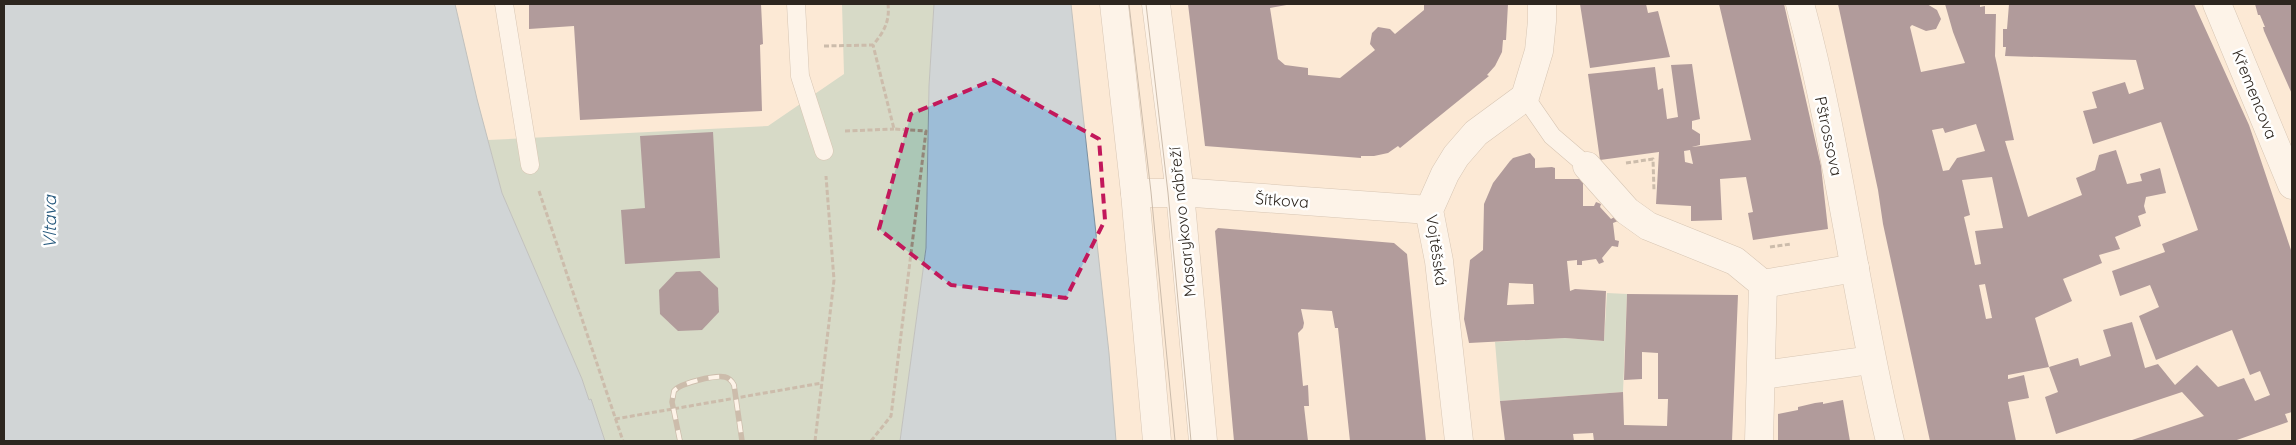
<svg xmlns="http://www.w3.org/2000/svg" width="2296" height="445" font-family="Quicksand,sans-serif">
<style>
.green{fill:#abc7b6}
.water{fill:#9dbdd7;stroke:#7b90a0}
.building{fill:#583d54;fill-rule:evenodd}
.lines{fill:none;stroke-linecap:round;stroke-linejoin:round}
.lane-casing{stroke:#ad9b8a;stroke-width:19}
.street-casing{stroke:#ad9b8a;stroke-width:29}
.path{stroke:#938679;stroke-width:3;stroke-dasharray:5 2.5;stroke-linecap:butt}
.lane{stroke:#fff;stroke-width:18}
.street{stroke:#fff;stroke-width:28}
.tram{stroke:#928578;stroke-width:1}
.rail-casing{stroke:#928578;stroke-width:5.5}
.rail{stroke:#fff;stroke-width:4;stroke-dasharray:11;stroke-linecap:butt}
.marked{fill:none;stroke:#c2185b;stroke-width:4;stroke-dasharray:10 6;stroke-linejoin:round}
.labels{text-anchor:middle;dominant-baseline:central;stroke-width:5;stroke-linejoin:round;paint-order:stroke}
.street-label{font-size:16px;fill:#2d261f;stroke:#fff}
.water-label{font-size:18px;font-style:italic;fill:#26597d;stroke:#fff}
</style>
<rect width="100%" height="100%" fill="#fce9d6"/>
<!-- green -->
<g class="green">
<path d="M842 4H934L929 86 926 248 900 441H605L591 400H589L582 379 502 193 488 140 768 126 844 74Z"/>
<path d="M1607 293 1627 294 1623 392 1500 401 1495 342 1565 338 1604 341Z"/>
</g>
<!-- water -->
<g class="water">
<path d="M4 4H455L477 99 502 193 582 379 589 400 591 399 605 441H4Z"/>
<path d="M934 4H1071L1109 353 1116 441H900L926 248 929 86Z"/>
</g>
<!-- building -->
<g class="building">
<path d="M529 4H761L763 44 760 45 762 111 580 120 574 26 529 29Z"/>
<path d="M1188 4H1292L1270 8 1278 59 1285 65 1308 68V75L1340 78 1375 50 1370 44 1372 33 1378 27 1390 29 1395 34 1424 10V4H1508L1506 40H1503L1502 52 1495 66 1487 75 1489 76 1400 148 1398 146 1388 153 1374 156H1361V158L1205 146Z"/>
<path d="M1580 4H1646L1648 13 1658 11 1670 57 1590 68Z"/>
<path d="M1719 4H1784L1821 166 1828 229 1753 240 1748 213 1753 212 1746 177 1720 179 1722 220 1691 221V206L1656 204 1659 152 1600 160 1588 74 1655 67 1658 90 1663 88 1667 119 1678 117 1671 65 1692 64 1700 119 1692 121V129L1700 134V145L1692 147 1751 140ZM1690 150 1693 164 1685 162 1684 151Z"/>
<path d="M1838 4H1927L1937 10 1941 19 1936 29 1926 31 1912 25 1910 27 1921 72 1965 63 1953 32 1945 4H1980V7L1985 6V14H1996L1995 56 2014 140 2005 141 2028 217 2082 195 2076 178 2095 170 2099 155 2116 150 2127 184 2142 181 2140 174 2160 168 2166 193 2146 197 2144 206 2146 213 2138 216 2141 226 2115 237 2120 249 2099 255 2102 263 2063 279 2072 301 2035 318 2049 367 2008 375V379L2024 375 2029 398 2008 402 2016 441H1930L1883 224 1878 190ZM1976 124 1985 151 1957 158 1949 170 1943 171 1932 130 1943 128 1945 133ZM1992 177 2003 228 1975 231 1981 264 1975 265 1964 217 1970 215 1962 180ZM1985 284 1992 318 1986 319 1979 285Z"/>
<path d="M2009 4H2194L2249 125 2292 253V412L2285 414 2288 422 2234 441H2129L2204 416 2182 392 2056 434 2045 397 2058 392 2049 367 2078 358 2080 366 2111 356 2103 330 2132 322 2145 368 2158 364 2175 385 2197 365 2218 387 2244 378 2255 401 2270 395 2260 371 2250 375 2232 330 2156 360 2139 316 2159 307 2150 285 2120 296 2112 271 2165 252 2162 244 2198 230 2161 122 2093 144 2083 111 2097 108 2092 92 2125 82 2129 94 2144 89 2136 60 2005 56 2006 47H2003V29H2007Z"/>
<path d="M2255 4H2292V94L2264 31 2263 27H2265L2260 15H2258Z"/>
<path d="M713 132 720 258 625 264 621 210 645 208 640 136Z"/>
<path d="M1530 153 1535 159V168L1552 167 1555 168V179H1583V206H1594L1596 202 1601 204 1600 207 1611 219 1616 216 1618 221 1613 223 1615 240 1619 241 1618 247 1612 246 1602 258 1604 262 1599 264 1596 259 1582 261V265H1577V260L1567 261 1570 291 1575 289 1606 291 1604 341 1565 338 1469 343 1464 319 1470 260 1483 250 1484 204 1493 183 1510 161 1513 158ZM1509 283 1533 284 1534 304 1507 305Z"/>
<path d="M1218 228 1394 243 1407 254 1426 441H1350L1338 328H1335L1332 311 1301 309 1304 323 1303 328 1298 333 1303 386 1308 385 1309 406H1304L1308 441H1234L1215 231Z"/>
<path d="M700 271 718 288 719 312 702 330 678 331 660 314 659 290 676 272Z"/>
<path d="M1627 294 1738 295 1732 441H1594L1593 433 1573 434 1574 441H1505L1500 401 1623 392 1624 425 1667 426 1668 399H1658V353L1642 352V379L1624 380Z"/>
<path d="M1843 400 1850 441H1778V414L1798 410V407L1815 403 1823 402V404Z"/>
</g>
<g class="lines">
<defs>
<g id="lane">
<path d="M504 4 530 165"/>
<path d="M796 4 800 76 824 151"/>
<path d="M1525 97 1552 136 1587 166"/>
</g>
<g id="street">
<path d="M1114 4 1135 193 1157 441"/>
<path d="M1156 4 1180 193 1203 441"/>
<path d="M1800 4C1839 148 1855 297 1890 441"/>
<path d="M2217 4 2292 185"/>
<path d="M1587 166 1627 211 1648 226 1735 261 1763 284 1759 441"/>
<path d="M1135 193H1194L1429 210"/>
<path d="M1763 284 1855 268"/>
<path d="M1762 375 1871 360"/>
<path d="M1459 441 1439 261 1429 210 1445 174 1456 156 1476 133 1525 97 1539 51 1542 21V4"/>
</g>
</defs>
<!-- lane casing -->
<use href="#lane" class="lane-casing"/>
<!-- street casing -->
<use href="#street" class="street-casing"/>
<!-- path -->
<g class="path">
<path d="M824 46 873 45C884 32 890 21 888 4"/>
<path d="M845 131 894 129"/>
<path d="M1626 163 1653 159 1654 191"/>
<path d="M539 191 623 441"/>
<path d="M1770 247 1791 244"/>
<path d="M615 419 822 383"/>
<path d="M815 441 834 280 826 176"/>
<path d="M871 441 891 416 926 131 894 129 873 45"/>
</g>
<!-- lane -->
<use href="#lane" class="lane"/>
<!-- street -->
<use href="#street" class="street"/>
<!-- tram -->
<g class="tram">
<path d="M1129 4 1151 192 1175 441"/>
<path d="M1146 4 1168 193 1191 441"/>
</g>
<defs>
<path id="rail" d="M680 441 672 402 674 391C680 383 715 375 725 377 729 378 732 381 734 385L742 441"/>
</defs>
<!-- rail casing -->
<use href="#rail" class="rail-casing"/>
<!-- rail -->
<use href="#rail" class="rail"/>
</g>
<!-- marked area -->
<path d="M0 0H2296V445H0ZM993 80 1099 139 1105 220 1066 298 951 285 879 229 911 114Z" fill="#fce9d6" fill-opacity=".55" fill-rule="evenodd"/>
<path class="marked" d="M993 80 1099 139 1105 220 1066 298 951 285 879 229 911 114Z"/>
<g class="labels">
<!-- street labels -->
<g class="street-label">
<text transform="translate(2255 94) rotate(68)">Křemencova</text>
<text transform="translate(1829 136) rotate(78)">Pštrossova</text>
<text transform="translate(1282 200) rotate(4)">Šítkova</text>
<text transform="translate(1182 222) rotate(-96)">Masarykovo nábřeží</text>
<text transform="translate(1437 250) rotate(82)">Vojtěšská</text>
</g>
<!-- water labels -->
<g class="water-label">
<text transform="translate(49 222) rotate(-90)">Vltava</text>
</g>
</g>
<!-- border -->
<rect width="2296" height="445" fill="none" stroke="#2d261f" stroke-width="10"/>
</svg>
